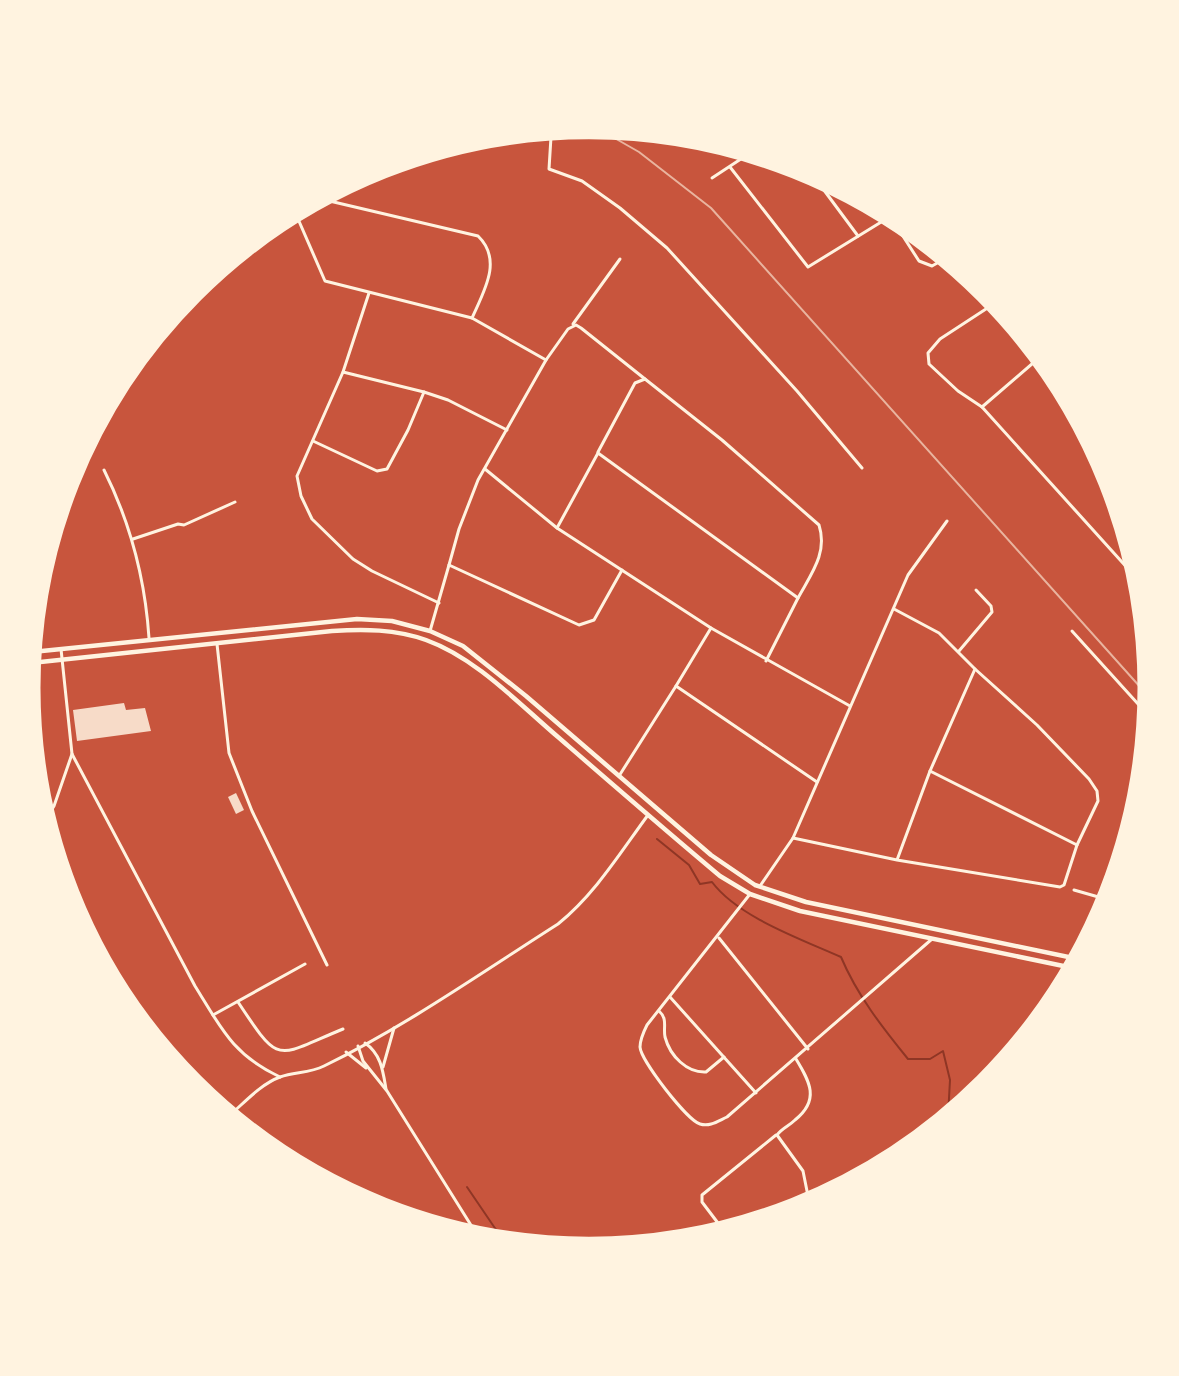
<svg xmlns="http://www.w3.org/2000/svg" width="1179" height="1376" font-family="'Fira Sans Condensed',sans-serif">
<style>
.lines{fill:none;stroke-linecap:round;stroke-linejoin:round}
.stream{stroke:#8f3625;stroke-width:2}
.building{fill:#f7dbc8}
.minor{stroke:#fff3e0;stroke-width:3}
.primary{stroke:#fff3e0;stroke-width:4.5}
.rail{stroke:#e9b49f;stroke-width:2}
.rim{fill:none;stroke:#fff3e0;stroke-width:3}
</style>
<rect width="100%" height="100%" fill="#c8553d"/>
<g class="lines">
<!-- stream -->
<g class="stream">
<path d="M657 839 689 865 700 884 712 882C738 917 801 939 841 957 857 995 882 1027 908 1059H930L943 1051 950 1080 948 1116"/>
<path d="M467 1187 503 1240"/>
</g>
</g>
<!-- building -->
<g class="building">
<path d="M124 703 126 710 145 708 151 731 77 741 73 710Z"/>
<path d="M236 793 244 810 236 814 228 797Z"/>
</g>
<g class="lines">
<!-- minor -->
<g class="minor">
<path d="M545 131 551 137 549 169 582 181 620 208 667 248 797 391 862 468"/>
<path d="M730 167 808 267 891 216"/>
<path d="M812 174 858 236"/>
<path d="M712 178 750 153"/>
<path d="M321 199 478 236C503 260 484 291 472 318"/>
<path d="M295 212 325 281 472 318 546 360"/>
<path d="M890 216 919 261 932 266 946 258"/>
<path d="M369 293 343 372 297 476 301 496 312 519 353 559 372 571 439 603"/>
<path d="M989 307 940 339 928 353 929 364 958 391 982 407 1140 582"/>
<path d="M573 324 620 259"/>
<path d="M424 392 448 400 507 430"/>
<path d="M982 407 1040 357"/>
<path d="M313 441 377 471 387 469 408 430 424 392 343 372"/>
<path d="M598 452 635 383 645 379 722 440 819 525C828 553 811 574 798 598"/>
<path d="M485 469 557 528"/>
<path d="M104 470C131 524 145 578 149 638"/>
<path d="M133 539 178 524 184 525 235 502"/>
<path d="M449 565 459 529 478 480 546 360 568 329 576 325 581 328 645 379"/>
<path d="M894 609 939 633 975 669 1037 725 1089 779 1097 791 1098 801 1077 845"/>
<path d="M711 628 557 528 598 453 798 598 766 661"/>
<path d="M430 631 449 565 579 625 594 620 622 570"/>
<path d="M1072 631 1148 715"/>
<path d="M217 644 229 753 252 811 327 965"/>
<path d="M61 649 72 754 195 986C221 1028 233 1055 280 1077"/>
<path d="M959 651 992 612 991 606 976 590"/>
<path d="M676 686 711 628 850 706"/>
<path d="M930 771 975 669"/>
<path d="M619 776 676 686 817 782"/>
<path d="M46 819 54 806 72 754"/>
<path d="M793 838 908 575 947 521"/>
<path d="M760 886 793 838 897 860 930 771 1077 845 1064 885 1060 887 897 860"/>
<path d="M1074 890 1109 900"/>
<path d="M750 894 647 1025C644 1031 640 1040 640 1047 641 1061 687 1120 700 1124 710 1127 718 1121 727 1117L932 939"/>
<path d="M71 902 131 1009"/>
<path d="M719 938 808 1049"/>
<path d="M670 997 756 1093"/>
<path d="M238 1002C281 1067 275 1057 343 1029"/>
<path d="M659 1011C668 1019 663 1027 665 1037 670 1056 687 1073 706 1072L724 1057"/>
<path d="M213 1015 305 964"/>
<path d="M365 1043C381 1054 383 1071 386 1089"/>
<path d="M358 1046 363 1061 387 1091 479 1238"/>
<path d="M346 1052 366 1068"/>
<path d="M796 1059C810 1082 820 1100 795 1120 789 1126 782 1128 777 1135L803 1171 808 1196 812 1202"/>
<path d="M383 1067 394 1028"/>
<path d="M230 1115C245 1102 261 1084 280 1077 295 1072 310 1073 324 1066 406 1026 481 973 558 924 595 894 620 853 648 815"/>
<path d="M724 1231 702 1202V1195L776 1135"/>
</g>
<!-- primary -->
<g class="primary">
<path d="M32 652 357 619 392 621 430 631 463 646 526 696 711 855 755 885 806 902 1078 959"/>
<path d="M31 663 332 631C364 629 395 629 426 640 476 658 518 703 558 737 611 783 665 830 720 876L750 894 800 911 1073 968"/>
</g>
<!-- rail -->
<path class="rail" d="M597 128 639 152 711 208 1150 698"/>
</g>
<!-- crop -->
<path d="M0 0H1179V1376H0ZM39 688a550 550 0 1 1 1100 0a550 550 0 1 1-1100 0Z" fill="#fff3e0" fill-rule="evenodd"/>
<path class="rim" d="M39 688a550 550 0 1 1 1100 0a550 550 0 1 1-1100 0Z"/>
</svg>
